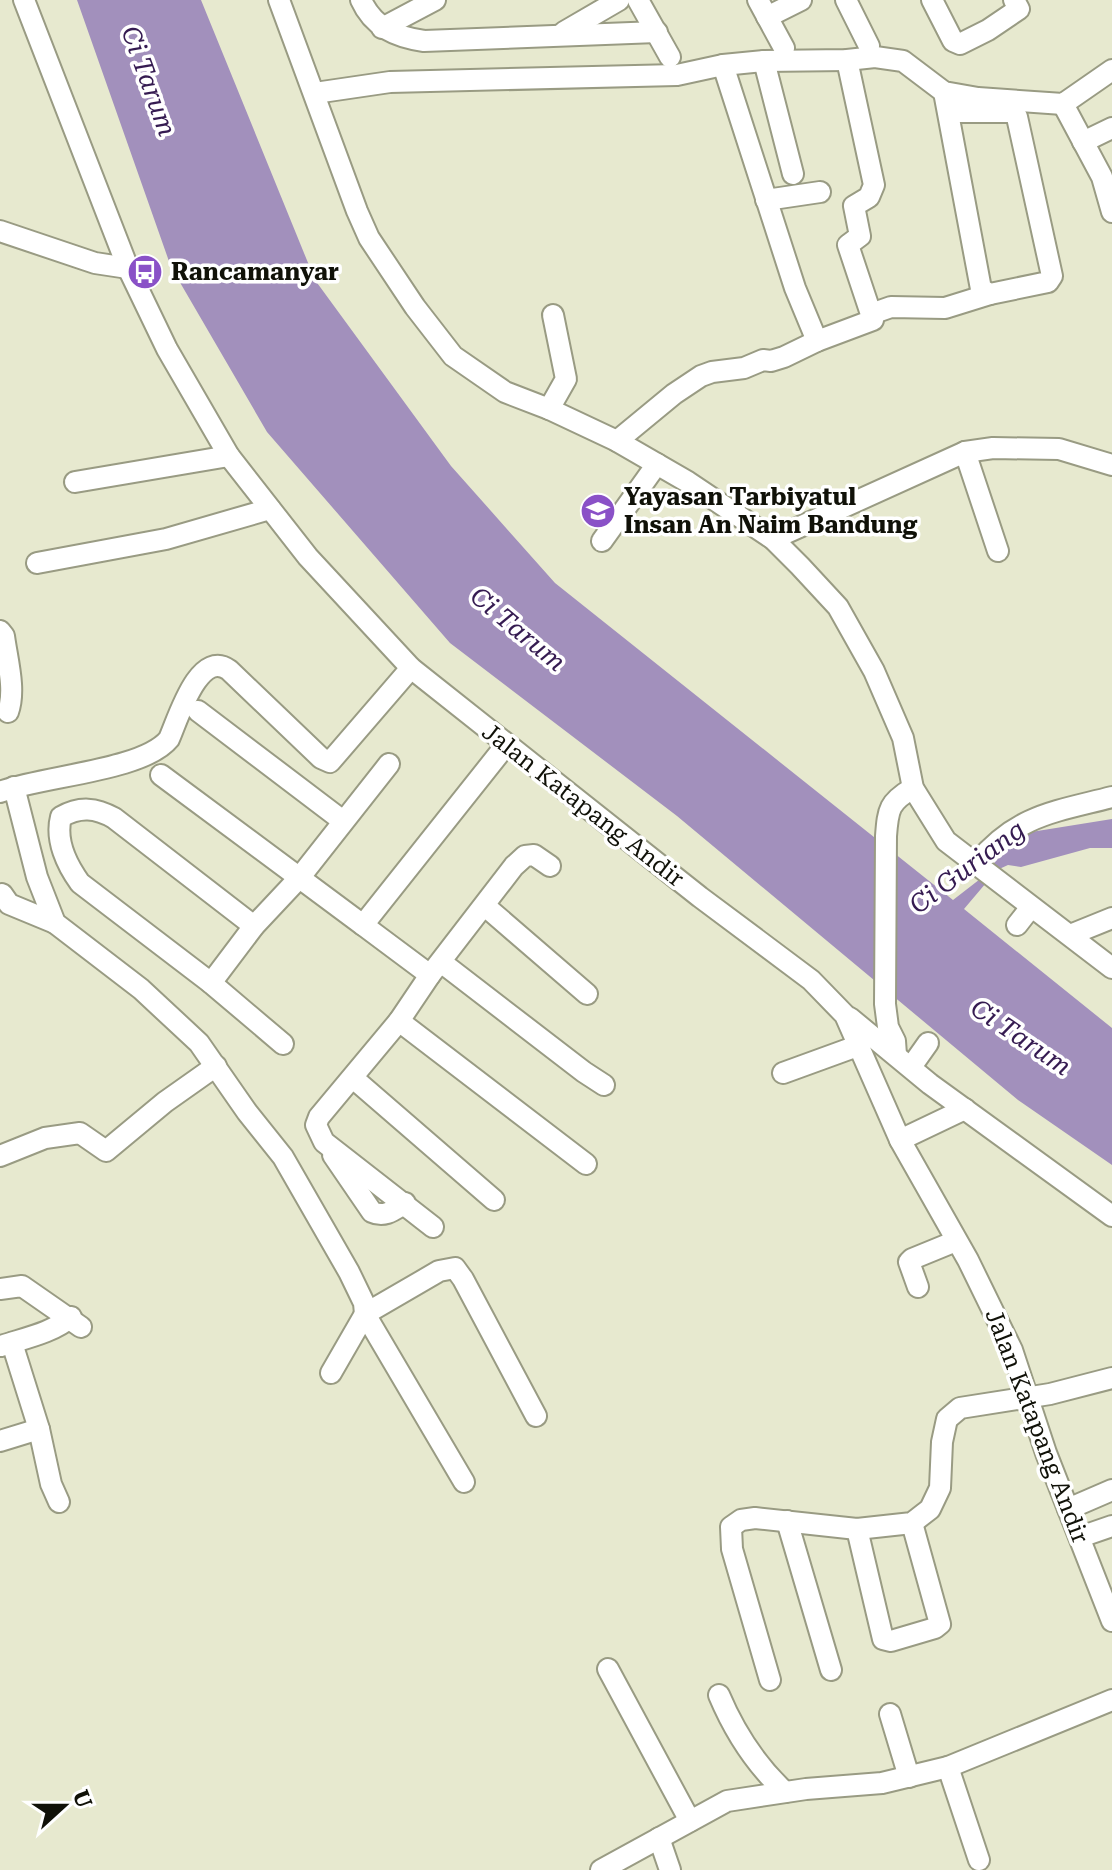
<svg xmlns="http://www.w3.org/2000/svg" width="1112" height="1870" font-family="'Roboto Serif',serif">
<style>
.water{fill:#a290bc}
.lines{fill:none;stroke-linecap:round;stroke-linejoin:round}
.minor-casing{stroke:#999b83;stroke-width:24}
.minor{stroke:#fff;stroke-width:20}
.labels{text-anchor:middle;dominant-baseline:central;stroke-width:7;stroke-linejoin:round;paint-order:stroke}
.poi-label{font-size:24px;font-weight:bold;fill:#101108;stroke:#fff;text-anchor:start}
.street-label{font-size:24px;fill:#101108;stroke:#fff}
.water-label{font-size:26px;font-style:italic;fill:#351b51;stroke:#fff}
</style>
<rect width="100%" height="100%" fill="#e7e9cf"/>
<!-- water -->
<path class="water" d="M77 0H201L315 280 451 466 555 583 953 900 984 876 1006 848 1031 832 1112 819V848H1090L1021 867 1008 865 997 870 964 909 1112 1028V1165L1018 1100 677 816 450 643 267 432 171 267Z"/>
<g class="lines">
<defs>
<g id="minor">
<path d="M24 0 128 268 167 349 229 456 308 557 411 668 700 897 811 980 845 1015 900 1140 968 1260 1012 1350 1046 1453 1112 1621"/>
<path d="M279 0 357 211 369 238 415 307 453 356 505 392 549 409 617 441 688 482 773 539 800 566 838 607 874 671 903 738 913 788 946 841 1112 968"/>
<path d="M361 0C373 27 396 37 424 41L657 32"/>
<path d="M638 0 670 57"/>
<path d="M758 0 784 48"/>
<path d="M846 0 869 46"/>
<path d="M932 0 953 41 960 44 988 30 1019 9 1014 0"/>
<path d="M767 17 801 0"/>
<path d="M382 28 435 0"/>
<path d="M564 32 619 0"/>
<path d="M764 61 793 174"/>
<path d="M723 65 795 288 817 341"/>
<path d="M944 92 981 289 990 294 1048 282 1052 276 1017 117 1014 112H948"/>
<path d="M315 93 390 82 677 75 723 65 764 61 847 60 875 57 903 61 944 92 978 98 1063 104 1112 70"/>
<path d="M1063 104 1102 177 1112 212"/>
<path d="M1083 142 1112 128"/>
<path d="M766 200 820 192"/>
<path d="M0 231 95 263 128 268"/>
<path d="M871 314 891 307 945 308 990 294"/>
<path d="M549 409 566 379 553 315"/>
<path d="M617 441 674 394 701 376 712 372 744 368 763 360 771 361 784 357 817 341 873 320 848 245 860 236 854 206 869 197 874 185 847 60"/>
<path d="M965 452 998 551"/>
<path d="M75 482 229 456"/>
<path d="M773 539 965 452 993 448 1059 449 1112 465"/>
<path d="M602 541 657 464"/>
<path d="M37 563 166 539 270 509"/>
<path d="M0 631 4 636C7 659 16 690 8 712"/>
<path d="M198 711 343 821"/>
<path d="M161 775 363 925 506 745"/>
<path d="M14 787 37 877 55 923 141 989 199 1043 247 1112 283 1157 349 1272 364 1303 365 1314 464 1482"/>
<path d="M0 792C41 776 143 771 169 739 178 719 199 648 229 670L321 758 330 762 411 668"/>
<path d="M977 863C1017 815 1054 812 1112 797"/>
<path d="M2 894 9 904 55 923"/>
<path d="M485 906 587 994"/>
<path d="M363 925 430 975"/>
<path d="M1017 925 1031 907"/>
<path d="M254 926 114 818C96 808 80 806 61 817 55 840 67 865 80 883L211 983 283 1044"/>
<path d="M1070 935 1112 918"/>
<path d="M441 962 584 1072 604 1085"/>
<path d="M211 983 254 926 300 877 389 764"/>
<path d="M850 1018 930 1084 1112 1216"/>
<path d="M399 1021 586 1164"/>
<path d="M896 1055 895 1041 888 1027 885 1004 886 836C888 809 889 802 913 788"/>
<path d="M911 1067 928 1043"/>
<path d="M783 1073 860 1045"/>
<path d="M353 1078 494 1200"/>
<path d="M900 1140 965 1109"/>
<path d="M333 1155 372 1212C385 1218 394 1210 405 1203"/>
<path d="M0 1156 45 1138 80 1133 106 1151 165 1102 216 1066"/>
<path d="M433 1227 324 1142 316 1125 319 1117 399 1021 430 975 514 866 525 856 534 855 550 866"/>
<path d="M918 1287 909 1262 912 1259 956 1241"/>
<path d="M0 1289 22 1286 81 1327"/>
<path d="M1 1346C25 1338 52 1333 71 1317"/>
<path d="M331 1373 365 1314 439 1271 455 1268 463 1279 536 1416"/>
<path d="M39 1429 51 1484 59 1502"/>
<path d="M0 1441 39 1429 12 1343"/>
<path d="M1068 1509 1112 1490"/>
<path d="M787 1521 831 1670"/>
<path d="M857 1529 883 1639 891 1641 935 1628 940 1624 912 1523"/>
<path d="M1080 1537 1112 1526"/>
<path d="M608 1669 690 1821"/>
<path d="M770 1680 732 1549 731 1527 741 1520 755 1518 857 1529 912 1523 930 1509 940 1488 942 1442 947 1419 960 1408 1050 1394 1112 1378"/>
<path d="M719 1695C735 1733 755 1764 785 1792"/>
<path d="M890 1714 909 1777"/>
<path d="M948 1767 979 1860"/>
<path d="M659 1838 670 1870"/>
<path d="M601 1870 727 1801 806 1789 882 1783 948 1767 1112 1700"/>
</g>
</defs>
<!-- minor casing -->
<use href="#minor" class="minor-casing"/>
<!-- minor -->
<use href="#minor" class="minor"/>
</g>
<!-- icons -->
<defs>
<symbol id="bus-disc" viewBox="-11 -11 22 22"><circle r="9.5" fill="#8a51c7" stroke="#fff"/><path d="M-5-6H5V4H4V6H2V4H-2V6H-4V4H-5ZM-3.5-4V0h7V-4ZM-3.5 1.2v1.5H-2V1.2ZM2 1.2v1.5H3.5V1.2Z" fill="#fff"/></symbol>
<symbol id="school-disc" viewBox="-11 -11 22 22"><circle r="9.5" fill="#8a51c7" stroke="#fff"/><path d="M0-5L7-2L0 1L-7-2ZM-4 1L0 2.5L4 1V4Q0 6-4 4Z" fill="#fff"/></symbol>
</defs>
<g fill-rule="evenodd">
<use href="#bus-disc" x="125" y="252" width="40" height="40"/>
<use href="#school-disc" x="578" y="491" width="40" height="40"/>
</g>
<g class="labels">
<!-- poi labels -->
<g class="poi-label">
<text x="171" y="272">Rancamanyar</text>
<text x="624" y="497">Yayasan Tarbiyatul<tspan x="624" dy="28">Insan An Naim Bandung</tspan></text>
</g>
<!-- street labels -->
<g class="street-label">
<text transform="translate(583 805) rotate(38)">Jalan Katapang Andir</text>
<text transform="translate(1037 1426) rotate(69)">Jalan Katapang Andir</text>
</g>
<!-- water labels -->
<g class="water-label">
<text transform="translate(149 81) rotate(70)">Ci Tarum</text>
<text transform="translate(518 629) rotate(40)">Ci Tarum</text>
<text transform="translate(967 867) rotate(-37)">Ci Guriang</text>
<text transform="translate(1021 1037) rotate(34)">Ci Tarum</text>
</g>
</g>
<!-- north arrow -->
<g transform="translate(64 1806) rotate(69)" stroke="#ffffff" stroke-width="6" paint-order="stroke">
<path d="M0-6L14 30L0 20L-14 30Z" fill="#101108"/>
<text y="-12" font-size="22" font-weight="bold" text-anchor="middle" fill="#101108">U</text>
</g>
</svg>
